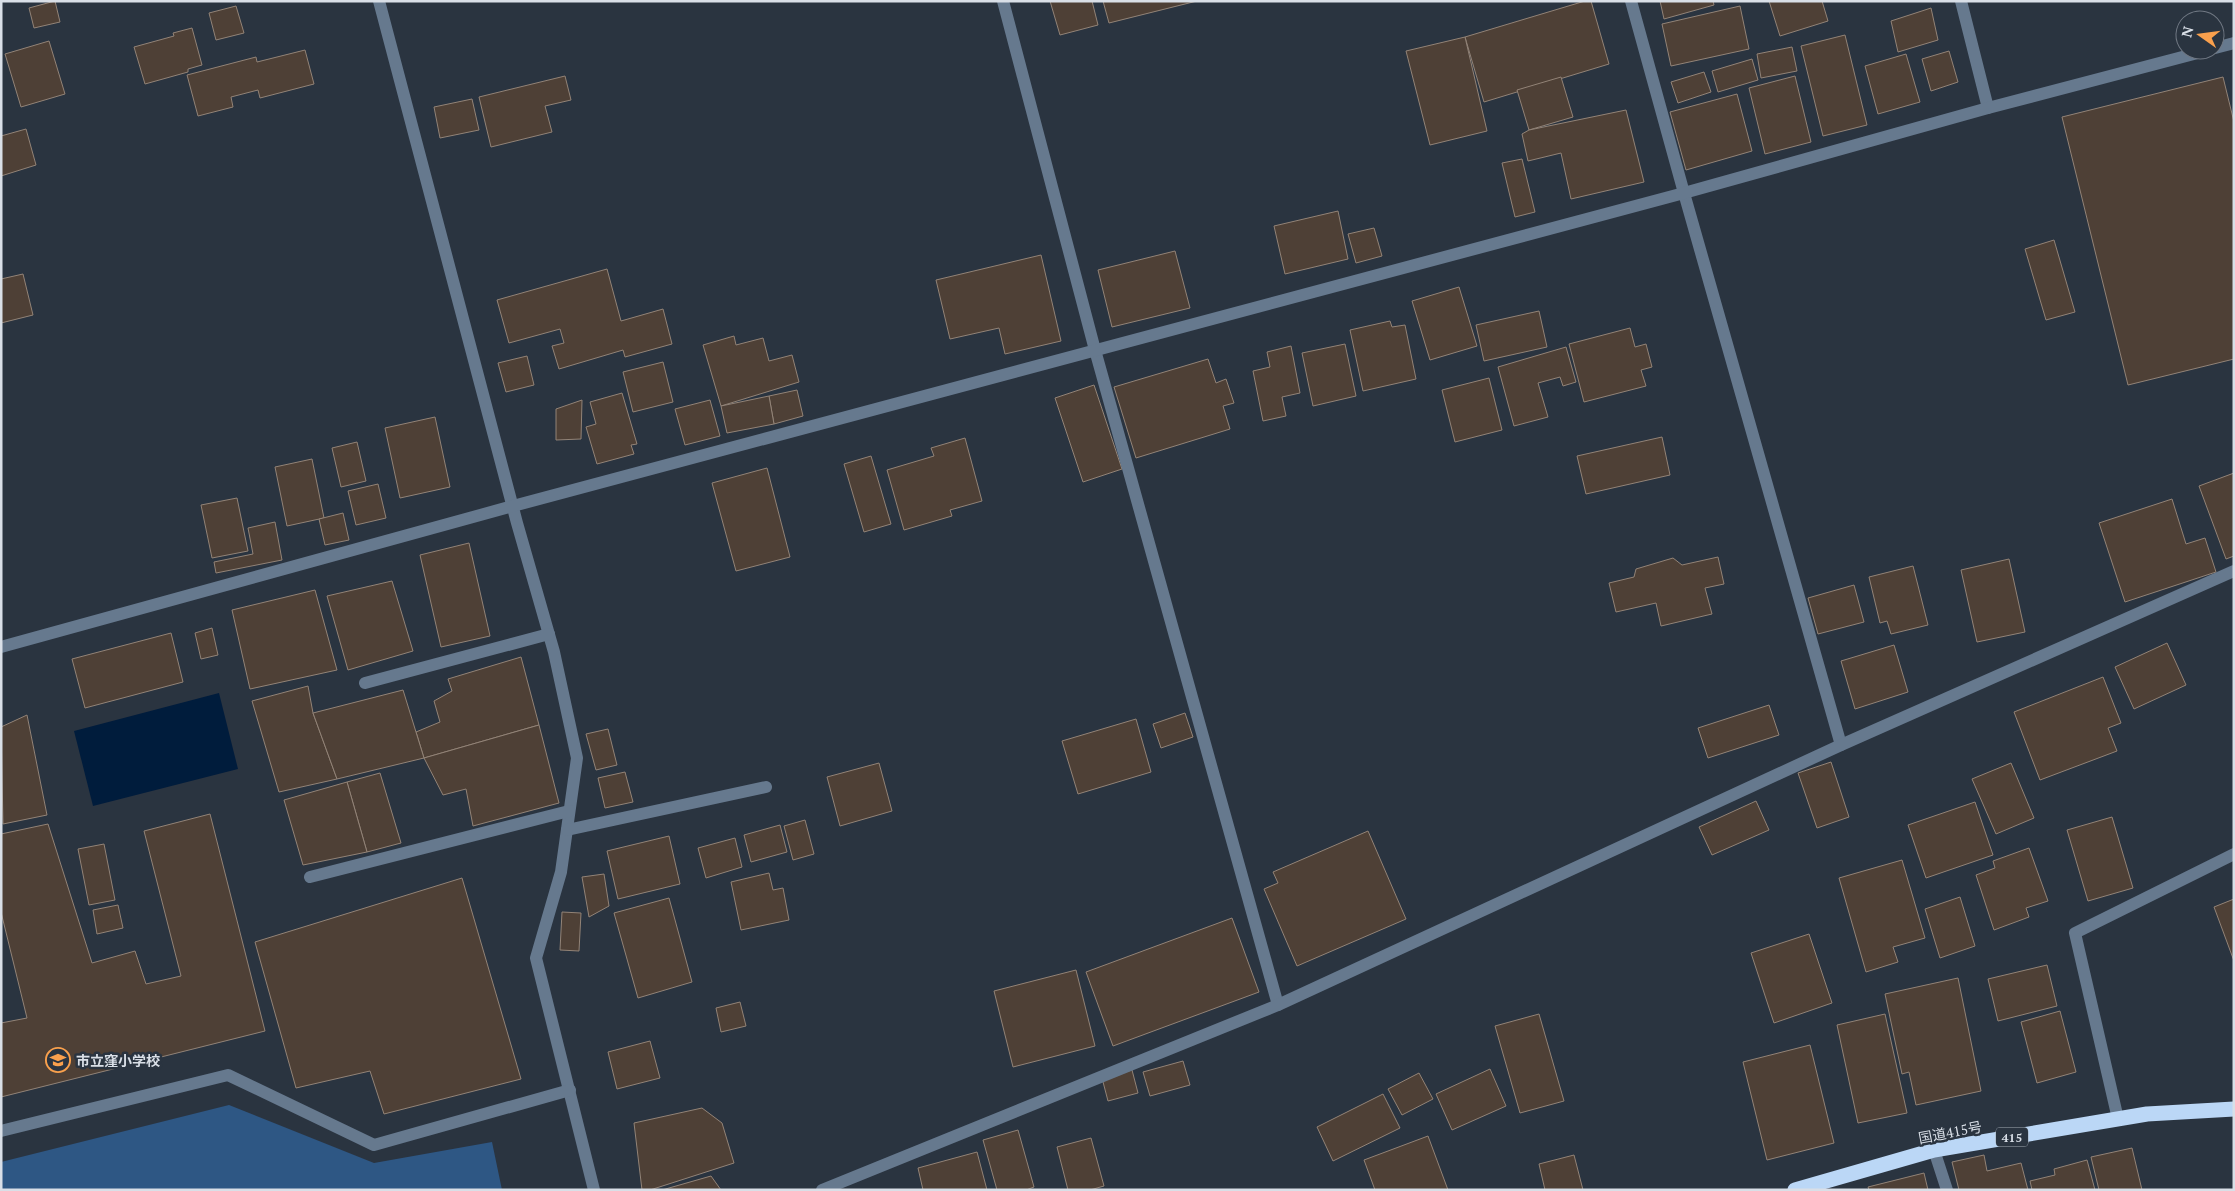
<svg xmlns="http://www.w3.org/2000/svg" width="2235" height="1191" font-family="'PT Serif','Noto Sans JP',serif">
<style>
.green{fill:#2e5784}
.water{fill:#001c3c}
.building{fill:#4e4036;stroke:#928377}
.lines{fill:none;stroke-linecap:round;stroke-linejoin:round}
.minor{stroke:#66798e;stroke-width:12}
.highway{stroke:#bbd7f6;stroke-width:15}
.labels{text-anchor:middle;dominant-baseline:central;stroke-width:5;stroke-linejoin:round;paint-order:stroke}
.shield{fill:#2a3440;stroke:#a4acb5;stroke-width:1}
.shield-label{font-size:12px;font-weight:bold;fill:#d9dfe7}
.poi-label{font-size:14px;font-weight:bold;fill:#d9dfe7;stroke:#2a3440;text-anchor:start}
.street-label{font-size:14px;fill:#d9dfe7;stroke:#2a3440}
</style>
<rect width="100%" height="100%" fill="#2a3440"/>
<!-- green -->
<path class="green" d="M229 1105 374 1163 492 1142 502 1190H1V1162Z"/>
<!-- water -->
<path class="water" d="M219 693 238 769 93 806 74 731Z"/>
<!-- building -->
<g class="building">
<path d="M55 1 60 22 34 28 29 8Z"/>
<path d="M1050 1H1092L1098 25 1060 35Z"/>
<path d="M1103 1H1197L1109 23Z"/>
<path d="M1585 1H1591L1609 64 1484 102 1465 37Z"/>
<path d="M1660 1H1713L1714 5 1664 19Z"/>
<path d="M1769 1H1822L1828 21 1780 36Z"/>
<path d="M236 6 244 33 216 40 209 13Z"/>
<path d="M1740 6 1749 49 1671 66 1662 24Z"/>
<path d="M1931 8 1938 40 1898 52 1891 21Z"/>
<path d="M192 28 202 65 188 69V72L145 84 134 47 174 36 173 33Z"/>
<path d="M1845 35 1867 125 1823 136 1801 46Z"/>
<path d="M1465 37 1487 131 1430 145 1406 51Z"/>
<path d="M49 41 65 94 21 107 5 54Z"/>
<path d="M1792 47 1797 71 1761 78 1757 54Z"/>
<path d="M305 50 314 84 260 98 258 90 231 97 233 107 198 116 187 75 256 57 257 62Z"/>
<path d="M1949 51 1958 82 1931 91 1922 59Z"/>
<path d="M1906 54 1920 102 1878 114 1865 66Z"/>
<path d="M1752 59 1758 80 1718 92 1712 71Z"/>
<path d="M1704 72 1711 92 1678 103 1671 82Z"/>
<path d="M565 76 571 100 545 106 552 132 491 147 479 97Z"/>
<path d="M1795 76 1811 142 1765 154 1749 88Z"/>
<path d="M1561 77 1573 117 1529 130 1517 90Z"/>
<path d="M2223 77 2234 122V359L2128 385 2062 117Z"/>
<path d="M1737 94 1752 151 1686 170 1670 112Z"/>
<path d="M472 99 479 130 440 138 434 107Z"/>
<path d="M1626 110 1644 182 1571 199 1561 153 1528 161 1522 134 1529 130Z"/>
<path d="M26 129 36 165 1 176V136Z"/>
<path d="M1522 159 1535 212 1515 217 1502 163Z"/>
<path d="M1338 211 1348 259 1285 274 1274 226Z"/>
<path d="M1374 228 1382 256 1356 263 1348 234Z"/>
<path d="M2054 240 2075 312 2046 320 2025 249Z"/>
<path d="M1175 251 1190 308 1112 327 1098 270Z"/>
<path d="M1041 255 1061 341 1005 354 999 328 950 339 936 280Z"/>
<path d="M607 269 621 321 663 309 672 344 625 357 623 350 559 369 552 346 564 343 560 329 509 343 497 300Z"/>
<path d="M23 274 33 315 1 323V279Z"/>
<path d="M1459 287 1477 346 1430 360 1412 301Z"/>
<path d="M1539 311 1547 347 1484 361 1476 325Z"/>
<path d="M1390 321 1392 327 1405 325 1416 379 1363 391 1350 330Z"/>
<path d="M1630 328 1635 347 1646 344 1652 367 1641 370 1646 386 1584 402 1569 344Z"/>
<path d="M734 336 736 345 763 338 769 361 792 355 799 382 721 406 703 345Z"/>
<path d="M1345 344 1356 396 1313 406 1302 353Z"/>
<path d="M1291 346 1300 393 1282 397 1286 416 1263 421 1253 371 1270 367 1267 352Z"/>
<path d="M1566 347 1576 382 1563 386 1560 377 1538 383 1548 417 1514 426 1498 367Z"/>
<path d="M527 356 534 385 506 392 498 363Z"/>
<path d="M1208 359 1216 383 1226 379 1234 403 1223 406 1230 429 1136 458 1114 387Z"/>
<path d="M663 362 673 402 633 412 623 372Z"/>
<path d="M1489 378 1502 430 1455 442 1442 390Z"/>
<path d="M1094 385 1122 469 1083 482 1055 398Z"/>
<path d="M797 390 803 416 774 424 769 396Z"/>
<path d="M622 393 637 444 631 445 634 454 597 464 586 427 596 424 590 402Z"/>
<path d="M769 396 774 424 727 433 721 406Z"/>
<path d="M582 400 581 439 556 440V409Z"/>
<path d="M710 400 720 436 685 445 675 409Z"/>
<path d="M435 417 450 487 400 498 385 428Z"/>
<path d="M1662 437 1670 475 1586 494 1577 456Z"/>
<path d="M965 438 982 501 950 510 952 516 904 530 887 470 934 456 931 448Z"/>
<path d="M357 442 366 481 341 487 332 448Z"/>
<path d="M871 456 891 524 864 532 844 464Z"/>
<path d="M312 459 324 518 287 526 275 467Z"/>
<path d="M767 468 790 557 736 571 712 483Z"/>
<path d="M2234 473V556L2226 559 2199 486Z"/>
<path d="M378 484 386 518 356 525 348 491Z"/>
<path d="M237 498 248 551 212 558 201 505Z"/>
<path d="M2172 499 2186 544 2205 538 2216 572 2125 602 2099 523Z"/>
<path d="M343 513 349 540 325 545 319 519Z"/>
<path d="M275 522 282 560 216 573 214 562 253 554 248 528Z"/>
<path d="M469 543 490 636 441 647 420 555Z"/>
<path d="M1718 557 1724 584 1705 588 1712 614 1661 626 1656 603 1616 612 1609 583 1634 577 1636 569 1673 558 1682 565Z"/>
<path d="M2009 559 2025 632 1977 642 1961 570Z"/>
<path d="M1913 566 1928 625 1891 634 1887 621 1880 623 1869 577Z"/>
<path d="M392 581 413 651 348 670 327 596Z"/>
<path d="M1854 585 1864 622 1818 634 1808 598Z"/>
<path d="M315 590 337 670 250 689 232 610Z"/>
<path d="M212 628 218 655 201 659 195 633Z"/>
<path d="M171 633 183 682 85 708 72 659Z"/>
<path d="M2167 643 2186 685 2134 709 2115 667Z"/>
<path d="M1894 645 1908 692 1855 709 1841 661Z"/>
<path d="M521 657 539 725 424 758 416 732 440 722 434 701 452 691 448 679Z"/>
<path d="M2103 677 2121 723 2108 728 2117 751 2040 780 2014 712Z"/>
<path d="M308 686 313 713 337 779 279 792 252 701Z"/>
<path d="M403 690 424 758 337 779 313 713Z"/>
<path d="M1769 705 1779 735 1708 758 1698 728Z"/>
<path d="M1185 713 1193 737 1161 748 1153 724Z"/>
<path d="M27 715 47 815 3 824 1 727Z"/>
<path d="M1136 719 1151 772 1078 794 1062 741Z"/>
<path d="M539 725 559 803 473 826 466 789 443 795 424 758Z"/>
<path d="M608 729 617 765 596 770 586 734Z"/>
<path d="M1831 762 1849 817 1817 828 1798 773Z"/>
<path d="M879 763 892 811 840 826 827 777Z"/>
<path d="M2011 763 2034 818 1996 834 1972 779Z"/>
<path d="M625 772 633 802 605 808 598 778Z"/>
<path d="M380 773 401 843 367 852 347 782Z"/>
<path d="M347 782 367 852 303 865 284 800Z"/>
<path d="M1756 801 1769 830 1712 855 1699 827Z"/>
<path d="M1975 802 1993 855 1926 878 1908 825Z"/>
<path d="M210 814 265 1031 1 1097V1023L27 1018 1 912V834L48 824 92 963 135 951 146 984 181 976 144 831Z"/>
<path d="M2112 817 2133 888 2088 901 2067 830Z"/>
<path d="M805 820 814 854 793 860 784 826Z"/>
<path d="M780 825 787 852 751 862 744 835Z"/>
<path d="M1368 831 1406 919 1297 966 1264 889 1278 883 1273 872Z"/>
<path d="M669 836 680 884 618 899 607 851Z"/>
<path d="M735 838 742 867 706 878 698 848Z"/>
<path d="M104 844 115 900 89 905 78 849Z"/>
<path d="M2029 848 2048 901 2026 908 2029 917 1994 930 1976 875 1995 868 1993 861Z"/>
<path d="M1902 860 1925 938 1893 947 1898 962 1866 972 1839 878Z"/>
<path d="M769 873 773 890 783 888 789 920 741 930 731 882Z"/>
<path d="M604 874 609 906 589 917 582 877Z"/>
<path d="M462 878 521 1079 384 1114 370 1071 296 1088 255 942Z"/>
<path d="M1960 897 1975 946 1940 958 1925 909Z"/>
<path d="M669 898 692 982 638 998 614 913Z"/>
<path d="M2234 899V961L2214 907Z"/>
<path d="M118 905 123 928 97 934 93 910Z"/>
<path d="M562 912 581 913 579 951 560 950Z"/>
<path d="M1232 918 1259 992 1113 1046 1086 972Z"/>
<path d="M1809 934 1832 1003 1774 1023 1751 953Z"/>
<path d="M2047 965 2057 1006 1998 1021 1988 979Z"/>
<path d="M1076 970 1095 1046 1013 1067 994 991Z"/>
<path d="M1958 978 1981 1091 1916 1105 1909 1072 1902 1074 1885 994Z"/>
<path d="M740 1002 746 1026 721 1032 716 1008Z"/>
<path d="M2060 1011 2076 1072 2037 1083 2021 1022Z"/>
<path d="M1539 1014 1564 1101 1520 1113 1495 1026Z"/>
<path d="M1885 1014 1907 1113 1858 1123 1837 1025Z"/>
<path d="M650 1041 660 1078 617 1089 608 1052Z"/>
<path d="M1810 1045 1834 1143 1767 1160 1743 1062Z"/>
<path d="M1183 1061 1190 1085 1150 1096 1143 1072Z"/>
<path d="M1490 1069 1506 1106 1452 1130 1436 1094Z"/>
<path d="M1132 1070 1138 1093 1108 1101 1102 1078Z"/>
<path d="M1419 1073 1433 1099 1402 1115 1388 1089Z"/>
<path d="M1383 1094 1400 1128 1333 1161 1317 1127Z"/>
<path d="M702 1108 722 1123 734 1163 650 1190H642L634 1123Z"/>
<path d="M1018 1130 1034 1187 1026 1190H997L983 1140Z"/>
<path d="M1428 1136 1448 1190H1375L1364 1160Z"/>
<path d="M1091 1138 1104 1186 1090 1190H1068L1057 1147Z"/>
<path d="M2132 1148 2142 1190H2099L2091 1157Z"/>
<path d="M977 1152 987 1190H923L918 1168Z"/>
<path d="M1574 1155 1583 1190H1545L1539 1164Z"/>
<path d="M1984 1155 1987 1171 2021 1163 2028 1190H1959L1952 1162Z"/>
<path d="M2087 1160 2095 1190H2032L2030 1181 2055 1175 2054 1169Z"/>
<path d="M1924 1173 1928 1190H1869L1868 1187Z"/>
<path d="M711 1176 721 1190H662Z"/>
</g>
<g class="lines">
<!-- minor -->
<g class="minor">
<path d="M379 1 517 523 554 652 577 758 561 872 536 958 594 1190"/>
<path d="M1003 1 1095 350 1278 1005"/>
<path d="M1631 1 1684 193 1841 745"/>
<path d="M1961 1 1988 108"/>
<path d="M2215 48 2234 43"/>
<path d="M1 647 513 506 1684 193 1988 108 2209 50"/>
<path d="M365 683 549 634"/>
<path d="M567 830 766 787"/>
<path d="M310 877 569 811"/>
<path d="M2118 1119 2075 933 2234 854"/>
<path d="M1 1131 228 1075 374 1145 570 1090"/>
<path d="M1934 1150 1947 1190"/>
<path d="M822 1190 1278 1005 1841 745 2234 571"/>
</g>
<!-- highway -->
<path class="highway" d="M1795 1190 1934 1150 2147 1114 2234 1109"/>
</g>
<!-- icons -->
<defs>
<symbol id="school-ring" viewBox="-11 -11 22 22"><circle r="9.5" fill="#2a3440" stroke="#f9a04d" stroke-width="1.5"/><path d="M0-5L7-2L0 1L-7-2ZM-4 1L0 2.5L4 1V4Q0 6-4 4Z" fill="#f9a04d"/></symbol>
</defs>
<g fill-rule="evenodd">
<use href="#school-ring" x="44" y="1046" width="28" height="28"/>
</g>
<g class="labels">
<!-- shield labels -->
<rect class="shield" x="1996" y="1127.5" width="32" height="19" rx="4"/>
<g class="shield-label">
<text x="2012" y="1137">415</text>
</g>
<!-- poi labels -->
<g class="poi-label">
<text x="76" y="1060">市立窪小学校</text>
</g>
<!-- street labels -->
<g class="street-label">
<text transform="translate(1950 1132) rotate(-11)">国道415号</text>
</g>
</g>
<!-- border -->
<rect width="2235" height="1191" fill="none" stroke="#d9dfe7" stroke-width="5"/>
<!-- north arrow -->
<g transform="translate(2200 35) rotate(284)"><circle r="24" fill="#2a3440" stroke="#707883"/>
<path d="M0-4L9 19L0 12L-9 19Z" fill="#f9a04d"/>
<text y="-8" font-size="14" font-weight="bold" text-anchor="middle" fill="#d9dfe7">N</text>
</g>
</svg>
